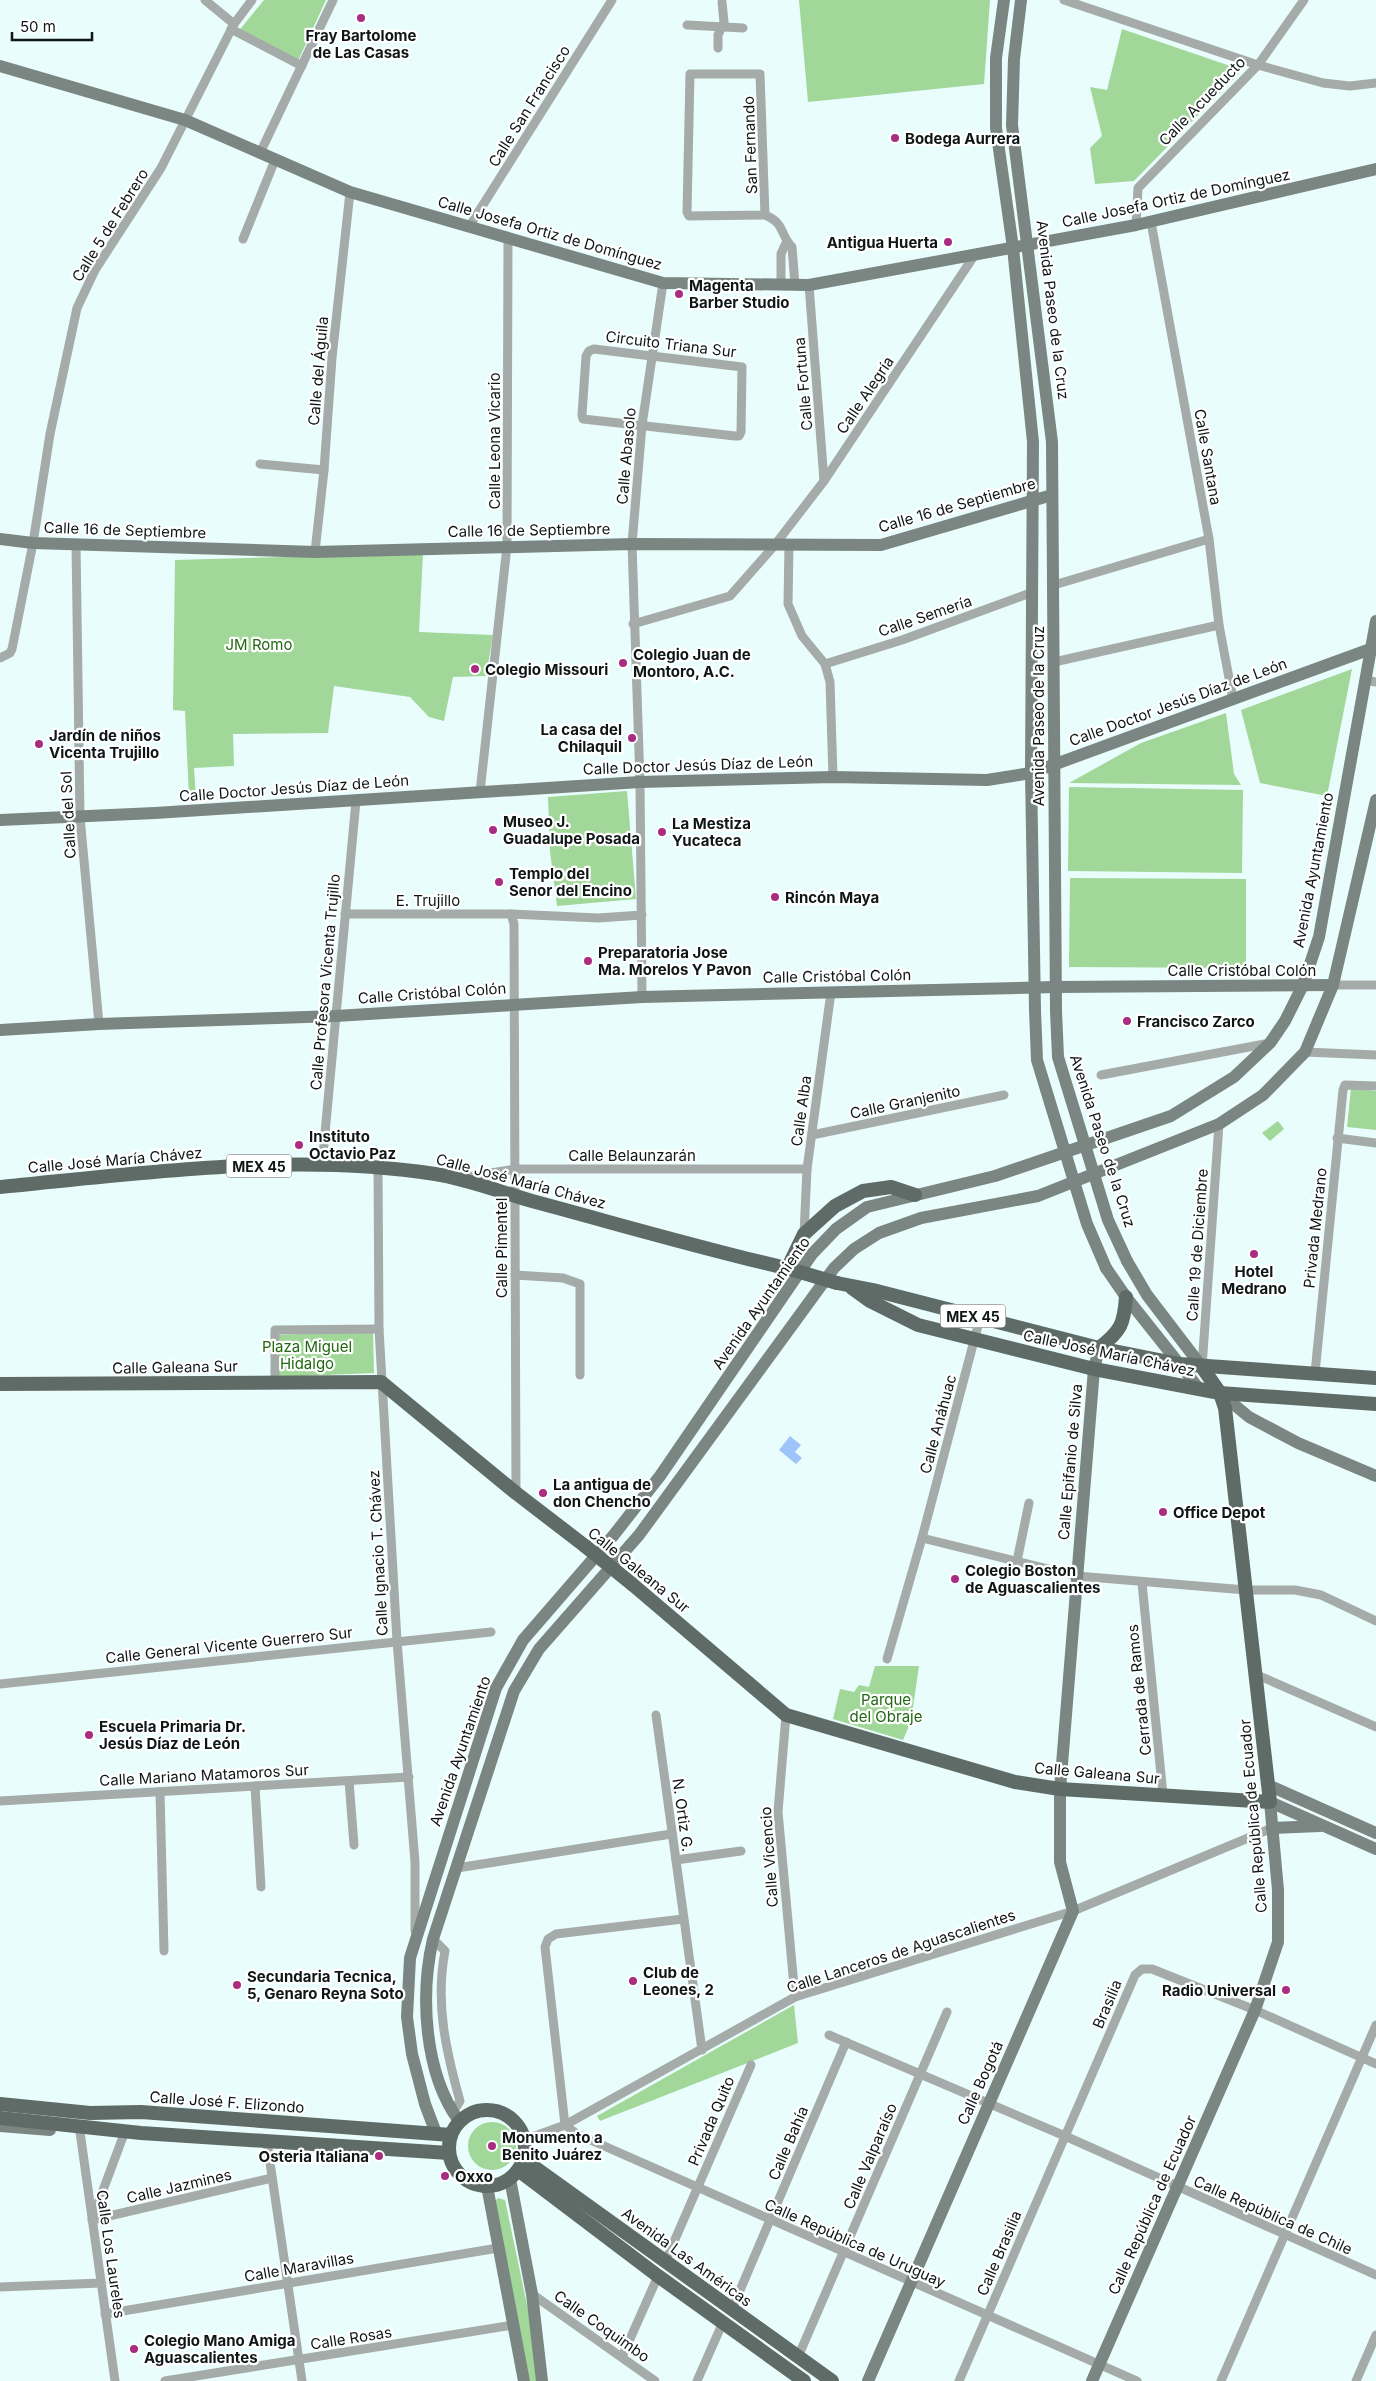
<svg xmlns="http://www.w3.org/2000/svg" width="1376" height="2381" font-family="Inter,sans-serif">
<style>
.green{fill:#a1d798}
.water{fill:#9fc4f9}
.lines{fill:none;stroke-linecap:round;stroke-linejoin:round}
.street{stroke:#a4aba8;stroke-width:9}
.secondary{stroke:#7b8581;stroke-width:12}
.primary{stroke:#5f6b66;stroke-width:14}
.secondary-bridge{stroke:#7b8581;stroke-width:12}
.primary-bridge{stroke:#5f6b66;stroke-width:14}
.poi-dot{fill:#a82c7f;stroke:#fff;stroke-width:2}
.labels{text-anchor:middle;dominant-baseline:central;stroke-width:4.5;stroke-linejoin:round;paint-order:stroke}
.shield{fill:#fff;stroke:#575c5c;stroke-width:1}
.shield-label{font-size:14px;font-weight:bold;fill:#0f1616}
.poi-label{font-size:15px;font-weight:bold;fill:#0f1616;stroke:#fff;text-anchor:start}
.street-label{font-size:15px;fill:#0f1616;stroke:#fff}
.park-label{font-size:15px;fill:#206812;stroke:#fff}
</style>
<rect width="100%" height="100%" fill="#eafdfd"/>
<!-- green -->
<g class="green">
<path d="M264 0H326L297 63 237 33Z"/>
<path d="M799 0H990L984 84 808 102Z"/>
<path d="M1122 29 1242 70 1134 181 1095 184 1090 148 1102 136 1090 87 1107 90Z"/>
<path d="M423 553 419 632 493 635 486 676 453 677 444 721 429 717 410 697 334 686 328 733 233 734 234 766 194 768 196 797H189L185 711 173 710 175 560Z"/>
<path d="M1352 669 1327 796 1260 783 1241 710Z"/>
<path d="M1226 713 1234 774 1241 785 1069 783 1141 743Z"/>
<path d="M1069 787 1243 790 1242 873 1068 871Z"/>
<path d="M627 791 636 899 557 906 550 851 548 797Z"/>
<path d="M1070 878 1246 879V968L1069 967Z"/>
<path d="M1351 1088 1376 1091V1130L1347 1127Z"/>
<path d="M1278 1121 1284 1129 1270 1141 1262 1133Z"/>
<path d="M373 1331 374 1373 279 1377 277 1335Z"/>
<path d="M875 1666H919L911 1721 903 1740 833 1719 840 1689 854 1692 859 1685 869 1687Z"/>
<path d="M794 2005 798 2043 600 2121 597 2116Z"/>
<circle cx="492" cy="2146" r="24"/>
<path d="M498 2198 505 2200 543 2381H530L494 2202Z"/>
</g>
<!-- water -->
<path class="water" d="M790 1436 801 1445 795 1452 802 1458 796 1464 779 1450Z"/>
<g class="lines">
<!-- street -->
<g class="street">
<path d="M205 0 234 24"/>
<path d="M1064 0 1258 65 1323 83 1350 86 1376 83"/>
<path d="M687 25 743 28"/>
<path d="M231 29 302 66"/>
<path d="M718 48V35L724 22 722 2"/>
<path d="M260 153 333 0"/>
<path d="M765 215 760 74H690L687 212 689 216 765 215C785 223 780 235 792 247L795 285"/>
<path d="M1151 222 1209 539 1219 625 1233 699"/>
<path d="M1136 225 1138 188 1258 65 1304 0"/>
<path d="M469 227 612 0"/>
<path d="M243 239 275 160"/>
<path d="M781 285V254L787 241"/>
<path d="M809 285 824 481"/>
<path d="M594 349 742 367 741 432 739 436H735L583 419 582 415 586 356 589 351Z"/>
<path d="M260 464 324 470"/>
<path d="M76 544 80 817 99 1024"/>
<path d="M789 545 788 604 802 636 825 664 830 682 833 777"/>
<path d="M315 552 324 470 332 358 350 192"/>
<path d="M1054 585 1209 539"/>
<path d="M633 624 730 596 774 546 824 481 974 256"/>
<path d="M0 658 10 653 12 649 33 543 50 434 77 308 95 270 161 168 234 24 252 0"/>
<path d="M1054 662 1219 625"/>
<path d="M825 664 902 640 1033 592"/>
<path d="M1366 680 1376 682"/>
<path d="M480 792 507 546 508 240"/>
<path d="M345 914H511L598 918 642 915"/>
<path d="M511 914 514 924 516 1493"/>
<path d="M1333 985H1376"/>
<path d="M642 997 640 782 632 544 642 425 663 283"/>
<path d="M1305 1052 1376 1055"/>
<path d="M1101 1075 1270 1043"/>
<path d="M812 1135 1004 1095"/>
<path d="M1337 1138 1376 1143"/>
<path d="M322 1165 356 801"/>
<path d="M378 1167 379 1329 397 1641 415 1862V1931"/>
<path d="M461 1178 515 1169H807"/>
<path d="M804 1234 807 1169 831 992"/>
<path d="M515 1275 563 1278 580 1284V1375"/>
<path d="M1202 1367 1219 1124"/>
<path d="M1315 1373 1343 1090 1345 1085 1376 1086"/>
<path d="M275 1382V1330L379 1329"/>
<path d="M922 1538 1077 1576 1246 1590H1295L1321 1595 1376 1621"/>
<path d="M1017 1561 1029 1503"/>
<path d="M1142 1583 1163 1795"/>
<path d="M887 1659 922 1538 980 1318"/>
<path d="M1255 1674 1376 1727"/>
<path d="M0 1684 491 1632"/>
<path d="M656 1715 702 2050"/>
<path d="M786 1715 778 1812 795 1997"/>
<path d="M349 1781 354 1845"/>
<path d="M255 1786 261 1887"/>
<path d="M160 1792 164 1951"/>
<path d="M0 1801 409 1777"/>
<path d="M676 1860 741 1851"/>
<path d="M457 1868 671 1834"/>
<path d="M683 1919 556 1934 548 1939 545 1947 565 2125 577 2134 1137 2381"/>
<path d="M433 1939 445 1951C435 2003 446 2051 460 2101L453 2112"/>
<path d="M829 2035 1065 2136 1376 2275"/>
<path d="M80 2132 115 2381"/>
<path d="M524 2140 565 2125 795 1997 1073 1911 1272 1828"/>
<path d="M267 2142 302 2381"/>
<path d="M93 2217 124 2134"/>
<path d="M92 2220 272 2178"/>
<path d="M666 2260 751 2065"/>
<path d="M0 2287 101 2283"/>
<path d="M532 2294 655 2381"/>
<path d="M732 2309 846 2042"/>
<path d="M105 2314 498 2248"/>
<path d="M622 2357 658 2276"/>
<path d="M798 2357 947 2012"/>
<path d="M165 2381 513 2325"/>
<path d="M697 2381 723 2322"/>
<path d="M959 2381 1135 1975 1142 1969H1152L1255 2010 1376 2064"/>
<path d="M1221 2381 1376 2025"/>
<path d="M1356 2381 1376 2335"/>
</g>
<!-- secondary -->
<g class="secondary">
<path d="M1004 0 996 58V128L1013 248 1033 442 1031 773 1035 1010"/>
<path d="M1021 0 1014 59 1012 125 1052 442 1056 1011"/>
<path d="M0 66 185 120 350 192 663 283 809 285 1136 225 1376 169"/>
<path d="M0 539 33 543 315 552 632 544 881 545 1052 495"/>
<path d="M0 820 155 813 640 782 833 777 987 780 1031 773 1376 647"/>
<path d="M0 1030 99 1024 336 1016 642 997 1055 987 1333 985"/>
<path d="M1127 1261 1147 1295 1202 1367"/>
<path d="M1106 1268 1126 1297 1200 1390"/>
<path d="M1220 1393 1249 1417 1298 1443 1376 1476"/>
<path d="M1268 1785 1376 1833"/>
<path d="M1272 1828 1320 1826"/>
<path d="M459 2121C424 2073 420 1995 433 1939L514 1691 539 1649 639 1535 834 1268 854 1249 879 1233 921 1218 1038 1196 1219 1124 1263 1095 1305 1052 1333 985 1376 800"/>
<path d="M0 2126 50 2130"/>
<path d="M436 2133 425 2104 412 2054 407 2017 410 1958 496 1688 523 1640 613 1536 660 1476 812 1254 836 1229 867 1207 995 1176 1171 1116 1234 1077 1270 1043 1285 1021 1303 985 1319 937 1376 621"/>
<path d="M510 2179 532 2294 542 2381"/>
<path d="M487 2186 524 2381"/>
<path d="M868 2381 1073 1911 1060 1862V1789L1094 1369 1099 1348"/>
<path d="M1092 2381 1255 2010 1278 1942V1890L1270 1802 1376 1849"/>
</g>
<!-- primary -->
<g class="primary">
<path d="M0 1187C141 1173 294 1152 435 1174 468 1179 500 1192 532 1201 618 1224 703 1249 790 1269"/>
<path d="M787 1269 804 1234 835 1206 863 1191 891 1187 915 1195"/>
<path d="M837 1283 873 1290 1099 1348 1179 1364 1376 1378"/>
<path d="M852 1288 870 1301 918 1325 1094 1369 1220 1393 1376 1404"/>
<path d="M1099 1348C1121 1331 1124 1324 1126 1297"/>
<path d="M0 1384 381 1382 516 1493 585 1546"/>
<path d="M632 1584 786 1715 1015 1782 1060 1789 1270 1802 1225 1408 1220 1393 1202 1367"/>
<path d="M0 2104 90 2113 141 2112 451 2135"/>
<circle cx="487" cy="2148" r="38"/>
<path d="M0 2118 141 2133 449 2153"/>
<path d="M523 2159 832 2381"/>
<path d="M518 2170 658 2276 804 2381"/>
</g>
<!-- secondary-bridge -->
<g class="secondary-bridge">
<path d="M1035 1010 1037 1060 1087 1224 1106 1268"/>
<path d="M1056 1011 1058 1057 1108 1220 1127 1261"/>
</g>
<!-- primary-bridge -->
<g class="primary-bridge">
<path d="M790 1269 837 1283"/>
<path d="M585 1546 632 1584"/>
</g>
</g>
<!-- markers -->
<g class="poi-dot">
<circle cx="361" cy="18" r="5"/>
<circle cx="895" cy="138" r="5"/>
<circle cx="948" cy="242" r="5"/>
<circle cx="679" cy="294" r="5"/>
<circle cx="623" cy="663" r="5"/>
<circle cx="475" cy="669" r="5"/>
<circle cx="632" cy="738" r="5"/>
<circle cx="39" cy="744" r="5"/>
<circle cx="493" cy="830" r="5"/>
<circle cx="662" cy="832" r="5"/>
<circle cx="499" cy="882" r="5"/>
<circle cx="775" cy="897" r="5"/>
<circle cx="588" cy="961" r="5"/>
<circle cx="1127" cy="1021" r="5"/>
<circle cx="299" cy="1145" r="5"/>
<circle cx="1254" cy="1254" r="5"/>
<circle cx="543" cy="1493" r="5"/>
<circle cx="1163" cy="1512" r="5"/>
<circle cx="955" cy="1579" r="5"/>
<circle cx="89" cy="1735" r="5"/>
<circle cx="633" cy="1981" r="5"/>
<circle cx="237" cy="1985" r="5"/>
<circle cx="1286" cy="1990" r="5"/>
<circle cx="492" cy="2146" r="5"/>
<circle cx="379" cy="2156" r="5"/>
<circle cx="445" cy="2176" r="5"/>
<circle cx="134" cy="2349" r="5"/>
</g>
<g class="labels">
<!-- shield labels -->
<g class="shield">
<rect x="226.5" y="1154.5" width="65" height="23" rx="4"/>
<rect x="940.5" y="1304.5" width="65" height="23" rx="4"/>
</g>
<g class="shield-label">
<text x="259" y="1166">MEX 45</text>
<text x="973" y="1316">MEX 45</text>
</g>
<!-- poi labels -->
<g class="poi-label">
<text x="361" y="35" text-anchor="middle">Fray Bartolome<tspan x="361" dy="17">de Las Casas</tspan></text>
<text x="905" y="138">Bodega Aurrera</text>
<text x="938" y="242" text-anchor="end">Antigua Huerta</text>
<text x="689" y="285">Magenta<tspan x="689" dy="17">Barber Studio</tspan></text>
<text x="633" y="654">Colegio Juan de<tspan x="633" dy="17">Montoro, A.C.</tspan></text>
<text x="485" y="669">Colegio Missouri</text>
<text x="622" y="729" text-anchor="end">La casa del<tspan x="622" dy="17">Chilaquil</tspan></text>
<text x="49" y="735">Jardín de niños<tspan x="49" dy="17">Vicenta Trujillo</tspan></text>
<text x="503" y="821">Museo J.<tspan x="503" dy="17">Guadalupe Posada</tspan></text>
<text x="672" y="823">La Mestiza<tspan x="672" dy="17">Yucateca</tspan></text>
<text x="509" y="873">Templo del<tspan x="509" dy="17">Senor del Encino</tspan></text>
<text x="785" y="897">Rincón Maya</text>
<text x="598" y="952">Preparatoria Jose<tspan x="598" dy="17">Ma. Morelos Y Pavon</tspan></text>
<text x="1137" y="1021">Francisco Zarco</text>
<text x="309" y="1136">Instituto<tspan x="309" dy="17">Octavio Paz</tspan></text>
<text x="1254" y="1271" text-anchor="middle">Hotel<tspan x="1254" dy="17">Medrano</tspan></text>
<text x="553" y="1484">La antigua de<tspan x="553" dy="17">don Chencho</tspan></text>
<text x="1173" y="1512">Office Depot</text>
<text x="965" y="1570">Colegio Boston<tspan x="965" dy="17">de Aguascalientes</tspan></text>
<text x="99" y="1726">Escuela Primaria Dr.<tspan x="99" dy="17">Jesús Díaz de León</tspan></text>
<text x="643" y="1972">Club de<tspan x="643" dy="17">Leones, 2</tspan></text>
<text x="247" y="1976">Secundaria Tecnica,<tspan x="247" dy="17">5, Genaro Reyna Soto</tspan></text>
<text x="1276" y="1990" text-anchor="end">Radio Universal</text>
<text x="502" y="2137">Monumento a<tspan x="502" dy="17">Benito Juárez</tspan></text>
<text x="369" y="2156" text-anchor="end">Osteria Italiana</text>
<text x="455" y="2176">Oxxo</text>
<text x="144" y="2340">Colegio Mano Amiga<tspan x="144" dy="17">Aguascalientes</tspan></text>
</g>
<!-- street labels -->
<g class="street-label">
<text transform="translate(1202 101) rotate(-46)">Calle Acueducto</text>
<text transform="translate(529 106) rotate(-58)">Calle San Francisco</text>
<text transform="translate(750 145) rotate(-92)">San Fernando</text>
<text transform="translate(1176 198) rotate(-12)">Calle Josefa Ortiz de Domínguez</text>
<text transform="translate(110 225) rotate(-58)">Calle 5 de Febrero</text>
<text transform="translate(550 233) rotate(16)">Calle Josefa Ortiz de Domínguez</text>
<text transform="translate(1053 310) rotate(83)">Avenida Paseo de la Cruz</text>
<text transform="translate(671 344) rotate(7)">Circuito Triana Sur</text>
<text transform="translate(318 371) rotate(-85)">Calle del Águila</text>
<text transform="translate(803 384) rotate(-95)">Calle Fortuna</text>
<text transform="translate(865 395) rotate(-56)">Calle Alegría</text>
<text transform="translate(494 441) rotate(-90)">Calle Leona Vicario</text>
<text transform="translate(626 456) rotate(-85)">Calle Abasolo</text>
<text transform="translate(1208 457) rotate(80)">Calle Santana</text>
<text transform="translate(957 505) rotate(-16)">Calle 16 de Septiembre</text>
<text transform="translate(125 530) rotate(2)">Calle 16 de Septiembre</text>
<text transform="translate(529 530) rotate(-1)">Calle 16 de Septiembre</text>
<text transform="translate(925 616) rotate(-19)">Calle Semería</text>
<text transform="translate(1178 702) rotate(-20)">Calle Doctor Jesús Díaz de León</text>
<text transform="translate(1038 716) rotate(-90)">Avenida Paseo de la Cruz</text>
<text transform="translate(698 765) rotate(-2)">Calle Doctor Jesús Díaz de León</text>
<text transform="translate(294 788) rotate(-4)">Calle Doctor Jesús Díaz de León</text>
<text transform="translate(68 815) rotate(-93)">Calle del Sol</text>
<text transform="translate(1313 870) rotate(-79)">Avenida Ayuntamiento</text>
<text x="428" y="900">E. Trujillo</text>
<text x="1242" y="970">Calle Cristóbal Colón</text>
<text transform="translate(837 976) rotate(-1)">Calle Cristóbal Colón</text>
<text transform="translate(325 982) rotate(-85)">Calle Profesora Vicenta Trujillo</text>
<text transform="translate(432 993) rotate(-4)">Calle Cristóbal Colón</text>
<text transform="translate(905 1102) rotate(-12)">Calle Granjenito</text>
<text transform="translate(801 1111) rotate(-82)">Calle Alba</text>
<text transform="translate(1103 1141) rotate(72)">Avenida Paseo de la Cruz</text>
<text x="632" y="1155">Calle Belaunzarán</text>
<text transform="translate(115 1160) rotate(-5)">Calle José María Chávez</text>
<text transform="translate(521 1181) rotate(15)">Calle José María Chávez</text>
<text transform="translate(1315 1228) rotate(-84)">Privada Medrano</text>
<text transform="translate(1197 1245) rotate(-86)">Calle 19 de Diciembre</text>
<text transform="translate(501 1248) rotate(-90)">Calle Pimentel</text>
<text transform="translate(761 1303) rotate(-55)">Avenida Ayuntamiento</text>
<text transform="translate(1109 1353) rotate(12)">Calle José María Chávez</text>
<text transform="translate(175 1367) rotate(-1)">Calle Galeana Sur</text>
<text transform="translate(938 1424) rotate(-75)">Calle Anáhuac</text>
<text transform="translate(1070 1462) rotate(-85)">Calle Epifanio de Silva</text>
<text transform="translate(378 1553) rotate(-93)">Calle Ignacio T. Chávez</text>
<text transform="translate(639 1570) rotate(39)">Calle Galeana Sur</text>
<text transform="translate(229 1645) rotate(-6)">Calle General Vicente Guerrero Sur</text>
<text transform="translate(1139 1690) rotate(-96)">Cerrada de Ramos</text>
<text transform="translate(460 1751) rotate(-71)">Avenida Ayuntamiento</text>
<text transform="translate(1097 1773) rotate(5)">Calle Galeana Sur</text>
<text transform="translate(204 1775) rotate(-3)">Calle Mariano Matamoros Sur</text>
<text transform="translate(683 1815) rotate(82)">N. Ortiz G.</text>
<text transform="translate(1253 1816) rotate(-95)">Calle República de Ecuador</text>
<text transform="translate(769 1857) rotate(-94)">Calle Vicencio</text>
<text transform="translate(901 1951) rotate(-18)">Calle Lanceros de Aguascalientes</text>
<text transform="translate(1107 2004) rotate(-67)">Brasilia</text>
<text transform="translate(980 2083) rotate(-66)">Calle Bogotá</text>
<text transform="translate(227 2102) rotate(4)">Calle José F. Elizondo</text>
<text transform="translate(711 2121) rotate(-67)">Privada Quito</text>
<text transform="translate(788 2143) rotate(-67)">Calle Bahía</text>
<text transform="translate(870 2156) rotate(-67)">Calle Valparaíso</text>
<text transform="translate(179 2186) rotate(-13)">Calle Jazmines</text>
<text transform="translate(1152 2205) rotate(-66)">Calle República de Ecuador</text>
<text transform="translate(1273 2215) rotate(24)">Calle República de Chile</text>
<text transform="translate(855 2243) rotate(24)">Calle República de Uruguay</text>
<text transform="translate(999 2253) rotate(-67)">Calle Brasilia</text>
<text transform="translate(111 2254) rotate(82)">Calle Los Laureles</text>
<text transform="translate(687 2257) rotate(36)">Avenida Las Américas</text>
<text transform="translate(299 2267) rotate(-10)">Calle Maravillas</text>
<text transform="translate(602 2326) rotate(35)">Calle Coquimbo</text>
<text transform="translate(351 2338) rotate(-9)">Calle Rosas</text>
</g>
<!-- park labels -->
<g class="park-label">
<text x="259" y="644">JM Romo</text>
<text x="307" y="1346">Plaza Miguel<tspan x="307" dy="17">Hidalgo</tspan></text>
<text x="886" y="1699">Parque<tspan x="886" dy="17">del Obraje</tspan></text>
</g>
</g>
<!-- scale -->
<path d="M12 32v8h80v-8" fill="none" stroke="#0f1616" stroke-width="2.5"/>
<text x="20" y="32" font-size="15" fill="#0f1616" stroke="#ffffff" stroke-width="4" paint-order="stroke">50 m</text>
</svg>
